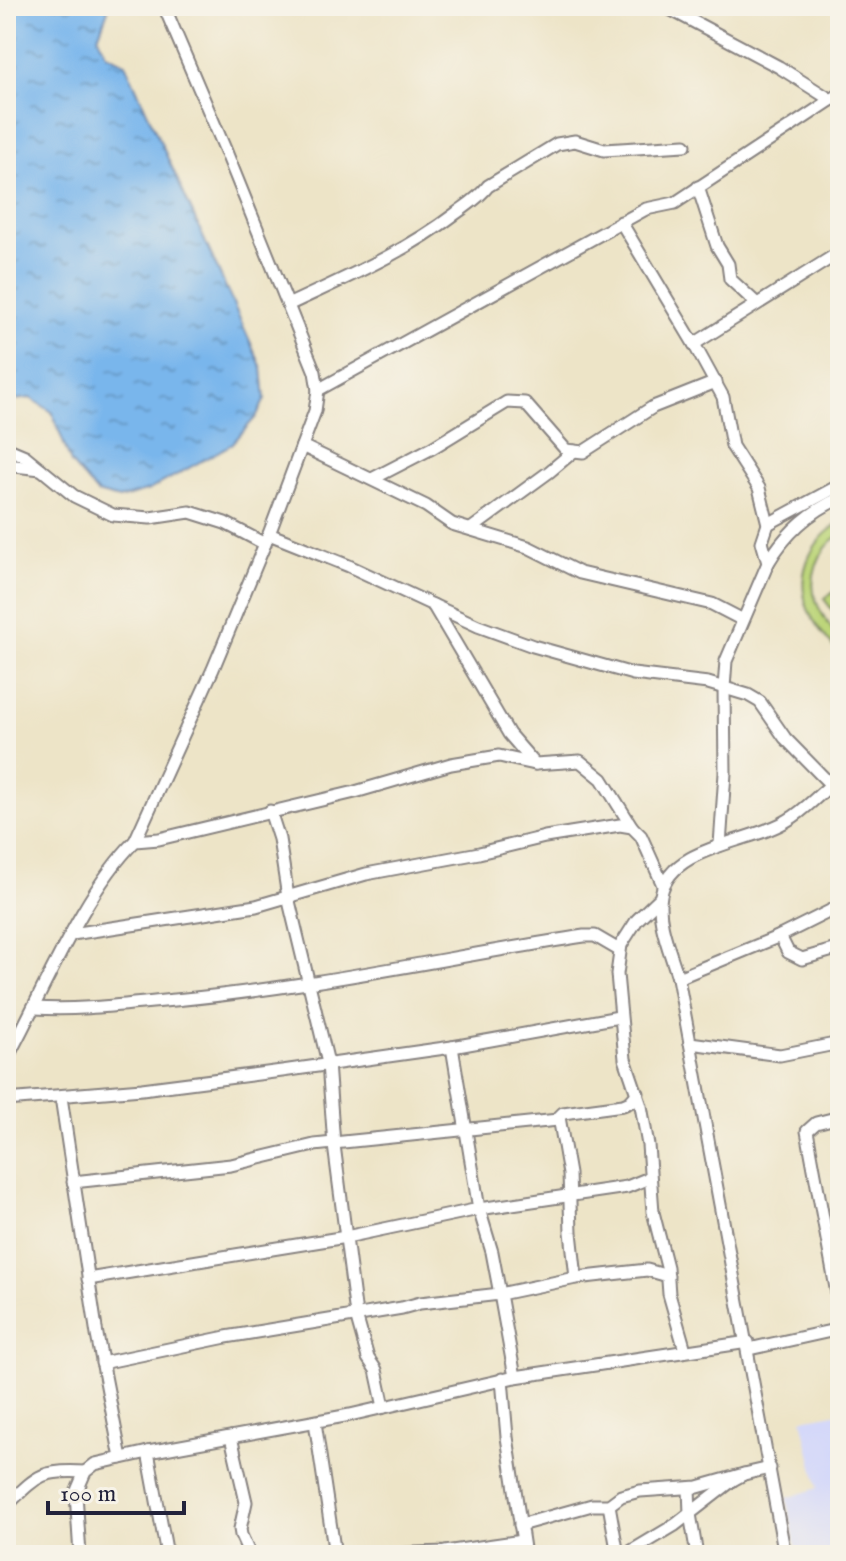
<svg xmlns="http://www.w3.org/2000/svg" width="846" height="1561" font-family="'IM FELL English',serif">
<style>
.built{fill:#d4d8f9}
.pitch{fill:#bdd67a;stroke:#707c5a;stroke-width:2}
.water{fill:url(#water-ripples);stroke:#4e6c94;stroke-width:2}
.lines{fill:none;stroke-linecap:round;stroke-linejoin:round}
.minor-casing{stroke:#888381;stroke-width:15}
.minor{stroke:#fff;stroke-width:11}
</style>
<defs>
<pattern id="water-ripples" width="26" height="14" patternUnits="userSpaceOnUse" patternTransform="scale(2)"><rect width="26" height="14" fill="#79b6ec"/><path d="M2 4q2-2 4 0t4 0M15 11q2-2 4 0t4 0" fill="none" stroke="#6394c0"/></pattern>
</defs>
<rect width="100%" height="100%" fill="#f7f3e8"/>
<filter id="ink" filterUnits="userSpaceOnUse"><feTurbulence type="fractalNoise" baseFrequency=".0125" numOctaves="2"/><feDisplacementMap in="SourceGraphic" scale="16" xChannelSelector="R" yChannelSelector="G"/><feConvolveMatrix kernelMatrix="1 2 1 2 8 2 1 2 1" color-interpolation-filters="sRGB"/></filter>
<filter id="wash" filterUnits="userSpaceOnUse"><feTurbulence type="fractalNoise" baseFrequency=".006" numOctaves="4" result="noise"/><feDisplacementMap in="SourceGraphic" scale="32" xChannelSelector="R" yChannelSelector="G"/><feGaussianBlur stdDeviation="1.8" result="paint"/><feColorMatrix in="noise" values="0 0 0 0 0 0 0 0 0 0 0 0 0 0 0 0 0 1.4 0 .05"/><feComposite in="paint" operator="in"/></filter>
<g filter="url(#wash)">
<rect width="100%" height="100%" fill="#ede4c7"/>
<!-- built -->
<path class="built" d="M840 1412V1555H797L787 1498 818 1488 802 1419Z"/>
<!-- pitch -->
<g class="pitch">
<path d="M840 523V535C818 549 807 579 817 603 825 625 840 631 840 655 828 640 811 622 806 603 797 571 812 539 840 523Z"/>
<path d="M840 588V620L824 599Z"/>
</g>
<!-- water -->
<path class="water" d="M6 6H107L108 10 98 37 106 54 125 63 262 368 265 399 256 417 232 444 149 490 119 499 97 493 71 463 52 412 30 398 6 401Z"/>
</g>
<g filter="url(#ink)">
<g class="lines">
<defs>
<g id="minor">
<path d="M664 6 779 67 831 100"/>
<path d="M698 187 717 246 728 264 730 279 756 303"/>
<path d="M621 222 694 344"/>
<path d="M288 305C347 277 404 253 455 214 467 205 479 198 488 186L557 144 575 141 604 150 685 145"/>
<path d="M318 390 646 209 675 203 840 94"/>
<path d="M302 446 426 506 452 524 528 547 580 573 712 604 743 620"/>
<path d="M6 448 25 456 74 496 113 515 150 518 190 512 225 523 265 544"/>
<path d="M6 465 41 469"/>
<path d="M372 479 432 448 507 402 525 403 566 450 583 452 653 407 716 382"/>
<path d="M768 524 840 485"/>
<path d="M471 529 549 472 574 451"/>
<path d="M269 534 349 566 478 626 533 646 633 674 708 683 748 695 760 702 785 738 831 785C817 796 804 811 788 820 753 843 670 845 661 895 656 921 671 953 678 978"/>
<path d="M768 563C785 534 809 512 840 498"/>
<path d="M433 605 509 734 535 764 580 761 602 779 632 827"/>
<path d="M831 785 840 797"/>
<path d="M270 811 279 839 288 897 328 1063 334 1145 356 1315 368 1358 376 1370 384 1407"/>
<path d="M135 841 159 839 355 792 451 764 499 756 535 764"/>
<path d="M720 845 725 773 724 688 726 661 768 563 762 542 768 524 759 488 732 446 723 397 694 344 840 252"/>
<path d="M660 898 637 920 621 945 617 974 625 1059 641 1106 648 1145 653 1212 667 1267 669 1294 685 1350"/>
<path d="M72 934 256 906 366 874 479 853 545 837 620 825 632 827 641 836 663 885"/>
<path d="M780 936 788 952 802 959 840 948"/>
<path d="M35 1008C82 1011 128 1004 175 1000 313 987 448 957 584 936H595L619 950"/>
<path d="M690 1043 780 1055 840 1043"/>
<path d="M6 1060C43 993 82 894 135 841L213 669 269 534 315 411 318 390 315 372 225 149 164 6"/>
<path d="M61 1097 97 1335 121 1458"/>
<path d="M6 1100 142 1089 282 1071 452 1047 619 1017"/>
<path d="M840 1117 816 1123 807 1131 840 1310"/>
<path d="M73 1182 231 1165 314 1145 558 1120"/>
<path d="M576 1278 647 1270 668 1276"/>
<path d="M88 1279 346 1237 479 1209 627 1187 649 1178"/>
<path d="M749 1349 840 1329"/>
<path d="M102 1363 226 1337 402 1308 420 1303 500 1294 492 1252 479 1209 452 1047"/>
<path d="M515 1377 500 1294 576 1278 571 1232 569 1174 559 1117 563 1113 623 1105 630 1102 638 1093"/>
<path d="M502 1379 507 1437 525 1555"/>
<path d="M315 1422 335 1555"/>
<path d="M231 1437 246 1502 240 1529 241 1535 250 1555"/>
<path d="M148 1452 167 1555"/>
<path d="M689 1488 690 1514 697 1555"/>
<path d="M609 1505 618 1555"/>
<path d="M6 1506C37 1476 41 1469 85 1472"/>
<path d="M520 1525 592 1505H609L621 1496 640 1491 698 1487 744 1474"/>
<path d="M80 1555 76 1493 85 1472 95 1464 148 1452 350 1415 515 1377 748 1342"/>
<path d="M360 1555 445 1552 522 1541"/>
<path d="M625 1555 675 1525 733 1480 744 1474 770 1468"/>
<path d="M785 1555 678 978 780 936 840 906"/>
</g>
</defs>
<!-- minor casing -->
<use href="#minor" class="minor-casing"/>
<!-- minor -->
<use href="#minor" class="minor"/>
</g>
</g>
<!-- margin -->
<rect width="846" height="1561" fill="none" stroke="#f7f3e8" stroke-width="32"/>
<!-- scale -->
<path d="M48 1501v12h136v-12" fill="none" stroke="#22223b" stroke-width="4"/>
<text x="60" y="1501" font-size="24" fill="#22223b" stroke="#f7f3e8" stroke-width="6" paint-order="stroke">100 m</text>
</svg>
